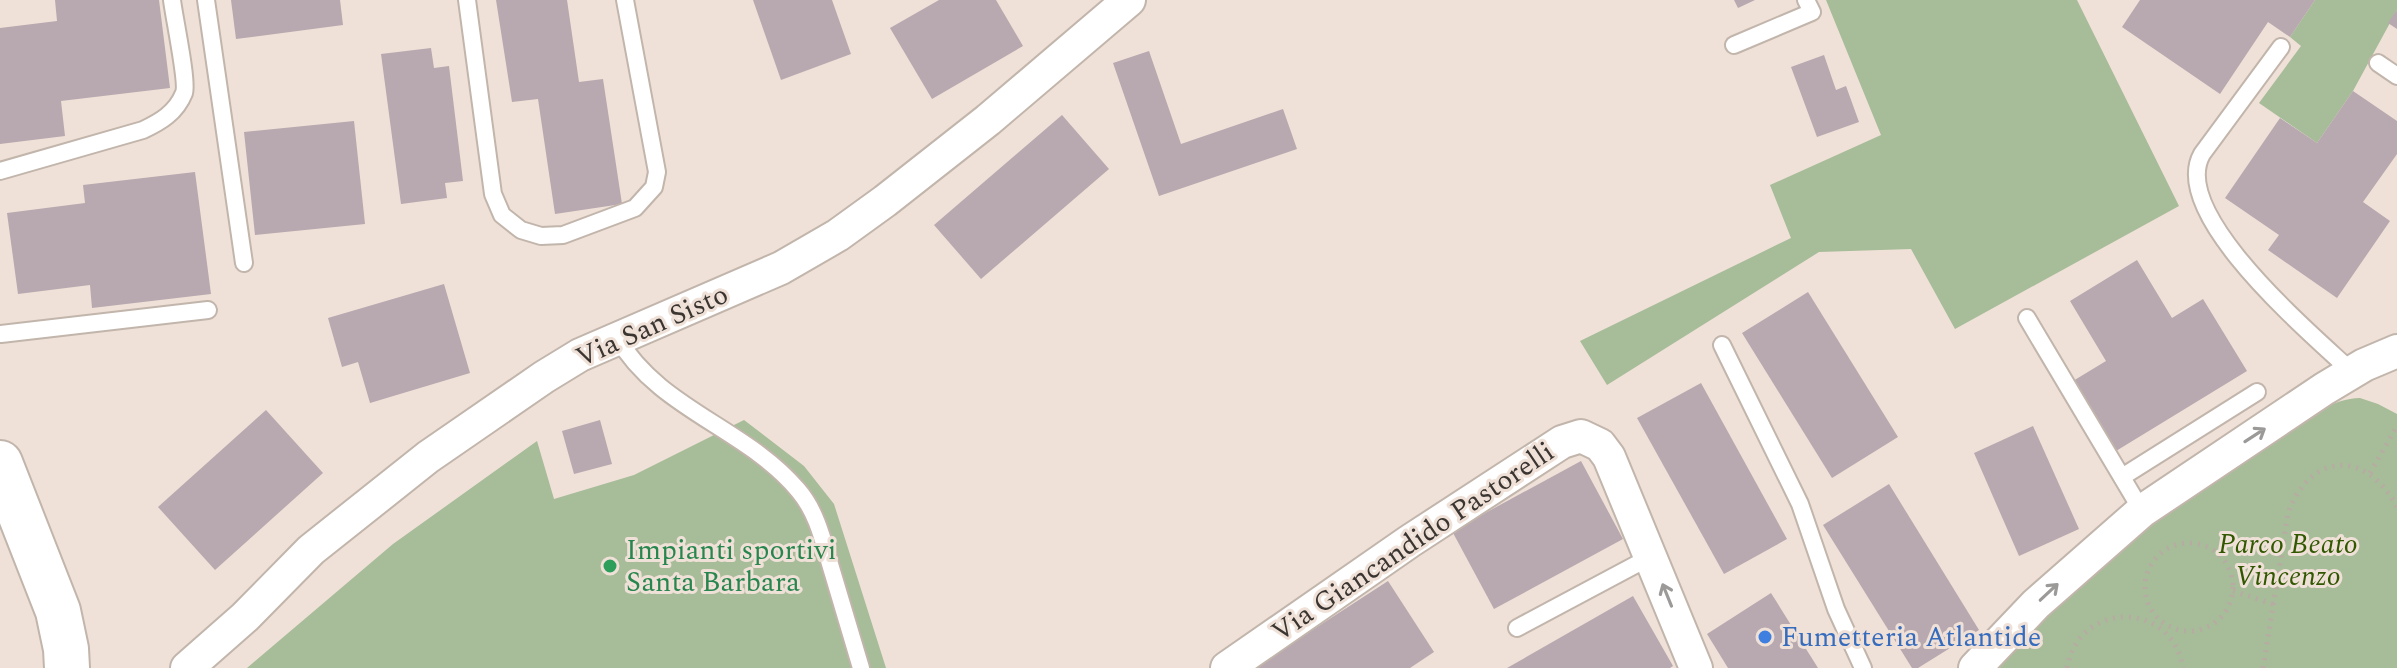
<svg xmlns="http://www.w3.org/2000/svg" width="2397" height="668" font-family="Spectral,serif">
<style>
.green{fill:#a7bc98}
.building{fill:#b8a8b0}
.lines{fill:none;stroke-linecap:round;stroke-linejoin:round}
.service-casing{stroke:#c2b5ab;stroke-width:20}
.minor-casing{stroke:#c2b5ab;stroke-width:36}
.secondary-casing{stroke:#c2b5ab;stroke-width:48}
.path{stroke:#b7aba3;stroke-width:5;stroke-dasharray:2 6;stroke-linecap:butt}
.service{stroke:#fff;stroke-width:16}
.minor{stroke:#fff;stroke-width:32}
.secondary{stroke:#fff;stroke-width:44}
.oneway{stroke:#9c9a98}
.leisure-dot{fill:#2e9e5b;stroke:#efe1d7;stroke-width:3}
.shop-dot{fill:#3f7fe0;stroke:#efe1d7;stroke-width:3}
.labels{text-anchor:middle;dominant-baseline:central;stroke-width:6;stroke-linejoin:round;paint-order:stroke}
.street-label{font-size:28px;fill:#3a3531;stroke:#efe1d7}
.park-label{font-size:28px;font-style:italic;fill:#315700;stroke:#efe1d7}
.leisure-label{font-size:28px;fill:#27864d;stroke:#efe1d7;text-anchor:start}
.shop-label{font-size:28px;fill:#366cbe;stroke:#efe1d7;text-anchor:start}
</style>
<rect width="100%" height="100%" fill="#efe1d7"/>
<!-- green -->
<g class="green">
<path d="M1826 0H2077L2179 206 1955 329 1911 249 1819 252 1607 385 1580 341 1791 238 1770 185 1881 135Z"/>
<path d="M2315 0H2397V10L2353 91 2317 143 2259 103 2301 46 2290 37Z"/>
<path d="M2360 398 2378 404 2397 414V668H1991C2032 627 2072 586 2117 550 2164 513 2213 481 2263 448 2292 429 2324 399 2360 398Z"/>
<path d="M744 420 804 466 834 504 886 668H247L393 544 537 441 554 499 634 475Z"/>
</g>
<!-- building -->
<g class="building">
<path d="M55 0H159L170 88 61 101 65 136 0 144V28L57 21Z"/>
<path d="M231 0H340L343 25 236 39Z"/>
<path d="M496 0H567L579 82 603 79 622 204 555 214 538 99 512 102Z"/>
<path d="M753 0H832L851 54 781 80Z"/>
<path d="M939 0H996L1023 46 932 99 890 28Z"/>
<path d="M1734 0H1755L1738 8Z"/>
<path d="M2140 0H2315L2290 37 2268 22 2220 94 2122 27Z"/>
<path d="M2397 10V29L2388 23Z"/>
<path d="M431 48 434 68 449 66 463 181 445 183 447 198 401 204 381 54Z"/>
<path d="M1149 51 1181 144 1283 109 1297 149 1159 196 1113 63Z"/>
<path d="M1824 55 1836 90 1846 86 1859 122 1817 137 1791 67Z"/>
<path d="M2353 91 2397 121V154L2363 202 2390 221 2337 298 2268 250 2279 235 2225 198 2280 118 2317 143Z"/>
<path d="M1062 115 1109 169 981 279 934 225Z"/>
<path d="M354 121 365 224 255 235 244 132Z"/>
<path d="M195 172 211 294 92 308 90 285 18 294 7 213 85 203 83 185Z"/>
<path d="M2137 260 2172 318 2203 299 2247 371 2116 451 2073 381 2106 361 2070 301Z"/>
<path d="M444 284 470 373 370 403 358 362 342 367 328 318Z"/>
<path d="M1808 292 1898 437 1832 478 1742 333Z"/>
<path d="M1701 383 1787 539 1724 574 1637 418Z"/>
<path d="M266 410 323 473 215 570 158 507Z"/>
<path d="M600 420 612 464 574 474 562 431Z"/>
<path d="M2033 426 2079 529 2019 556 1974 453Z"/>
<path d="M1581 461 1623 539 1494 609 1452 531Z"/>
<path d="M1889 484 1979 630 1918 668H1912L1823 525Z"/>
<path d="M1388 581 1434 652 1410 668H1254Z"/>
<path d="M1771 593 1818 668H1728L1707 634Z"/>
<path d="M1633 596 1673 666 1670 668H1507Z"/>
</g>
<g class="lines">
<defs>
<g id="service">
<path d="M206 0 244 263"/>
<path d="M467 0 493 194 502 215 521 230 541 236 563 235 635 208 654 187 657 172 625 0"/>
<path d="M1734 45 1812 12 1806 0"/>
<path d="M2281 47 2202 154C2168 214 2312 334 2352 372"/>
<path d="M2378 63 2397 76"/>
<path d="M0 171 143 130C160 122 176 113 184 93 188 82 174 17 172 0"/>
<path d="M2027 318 2142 511"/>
<path d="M1 334 208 310"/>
<path d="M617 337C658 409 746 428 798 490 818 513 824 545 833 574 842 605 852 637 861 668"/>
<path d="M1722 345 1800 504 1836 609 1863 668"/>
<path d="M2122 477 2257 392"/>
<path d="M1517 628 1652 556"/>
</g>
<g id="minor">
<path d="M187 668 245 617 311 550 428 457 544 377 580 355 781 268 838 235 885 201 988 120 1129 0"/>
<path d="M1227 668 1410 541 1562 442 1581 436 1600 445 1609 457 1696 668"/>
<path d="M1975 668 2036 604 2142 511 2324 389 2364 365 2397 351"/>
</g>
<path id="secondary" d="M0 463 58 611 66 649 67 668"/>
</defs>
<!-- service casing -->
<use href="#service" class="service-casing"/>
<!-- minor casing -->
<use href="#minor" class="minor-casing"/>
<!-- secondary casing -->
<use href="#secondary" class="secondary-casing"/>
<!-- path -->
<g class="path">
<path d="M2370 473 2397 426"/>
<circle cx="2189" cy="587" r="44"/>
<path d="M2233 591 2273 604"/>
<path d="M2067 668C2079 600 2172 600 2183 668"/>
<path d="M2263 668 2288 513C2311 451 2367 450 2397 507"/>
</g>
<!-- service -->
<use href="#service" class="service"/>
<!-- minor -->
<use href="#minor" class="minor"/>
<!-- secondary -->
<use href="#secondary" class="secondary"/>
</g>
<!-- one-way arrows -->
<defs><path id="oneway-shaft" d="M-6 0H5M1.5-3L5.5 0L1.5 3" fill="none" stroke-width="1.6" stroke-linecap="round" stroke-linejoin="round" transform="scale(2)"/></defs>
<g class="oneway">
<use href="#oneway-shaft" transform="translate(2255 435) rotate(-33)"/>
<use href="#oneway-shaft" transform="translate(2049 592) rotate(-43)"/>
<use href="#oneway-shaft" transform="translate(1667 595) rotate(-112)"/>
</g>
<!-- markers -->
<circle class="leisure-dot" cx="610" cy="566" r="8"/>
<circle class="shop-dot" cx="1765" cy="637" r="8"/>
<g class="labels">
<!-- street labels -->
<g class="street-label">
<text transform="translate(652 326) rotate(-24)">Via San Sisto</text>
<text transform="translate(1413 542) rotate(-34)">Via Giancandido Pastorelli</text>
</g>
<!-- park labels -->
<g class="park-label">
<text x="2288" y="544">Parco Beato<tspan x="2288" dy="32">Vincenzo</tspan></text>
</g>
<!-- leisure labels -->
<g class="leisure-label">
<text x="626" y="550">Impianti sportivi<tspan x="626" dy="32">Santa Barbara</tspan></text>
</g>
<!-- shop labels -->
<g class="shop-label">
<text x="1781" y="637">Fumetteria Atlantide</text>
</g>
</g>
</svg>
